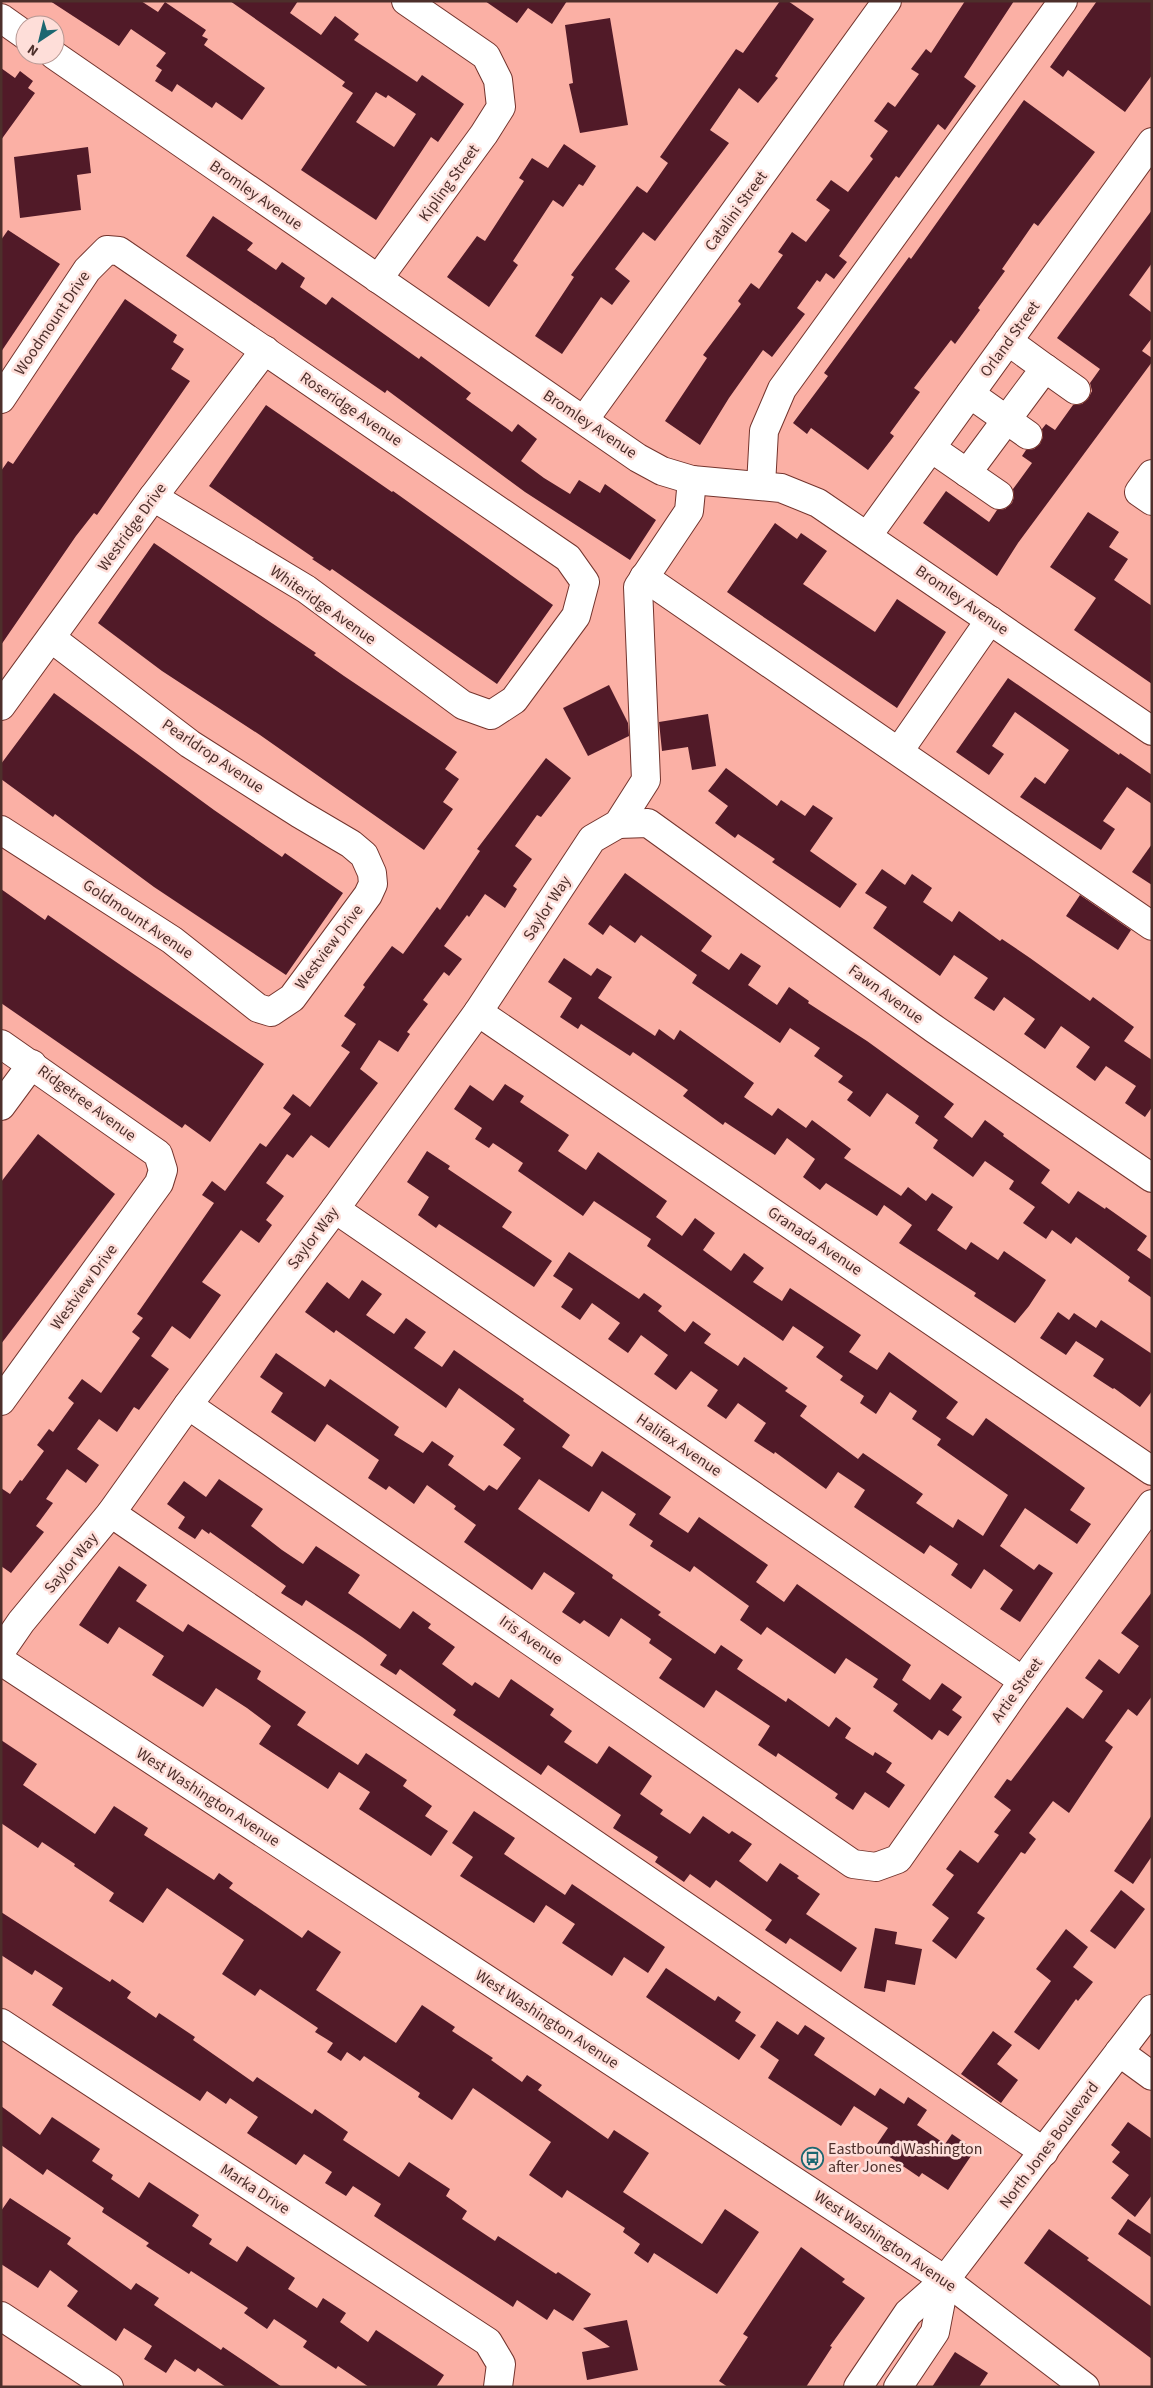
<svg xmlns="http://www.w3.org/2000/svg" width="1153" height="2388" font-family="'Source Sans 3',sans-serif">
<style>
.building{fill:#511a28;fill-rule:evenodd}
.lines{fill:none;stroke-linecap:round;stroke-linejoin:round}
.minor-casing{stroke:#73342d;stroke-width:30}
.major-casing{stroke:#73342d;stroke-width:30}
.minor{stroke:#fff;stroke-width:28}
.major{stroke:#fff;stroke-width:28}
.labels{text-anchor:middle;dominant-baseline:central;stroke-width:5;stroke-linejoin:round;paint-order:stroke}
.street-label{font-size:16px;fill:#4d2f2b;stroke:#feded9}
.poi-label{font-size:16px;fill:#4d2f2b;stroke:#feded9;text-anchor:start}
</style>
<rect width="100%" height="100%" fill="#fbb0a5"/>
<!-- building -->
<g class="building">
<path d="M50 1H141L158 12 165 2 206 30 202 36 208 39 204 45 265 88 242 120 216 102 212 108 177 84 172 92 155 81 162 70 156 66 166 53 131 29 119 46Z"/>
<path d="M230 1H298L290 13 321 35 335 16 359 34 354 40 417 82 422 75 464 104 438 142 431 137 376 220 301 170 353 93 342 86 345 82ZM376 92 386 98 388 95 416 114 394 147 356 122Z"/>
<path d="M485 1H567L552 24 528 8 517 23Z"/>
<path d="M780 1H788L814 19 775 76 778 78 758 103 739 88 710 130 729 143 655 241 643 232 615 269 630 281 612 305 601 297 562 354 535 336 574 277 571 275 637 186 647 193 668 163 660 157 736 49 743 53Z"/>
<path d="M965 1H1014L964 77 976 86 945 130 938 124 899 178 896 176 839 256 847 262 834 279 826 273 820 282 817 280 797 308 805 314 772 357 763 350 729 398 700 445 665 421 707 358 703 355 741 304 738 301 751 283 759 289 783 255 778 252 792 232 806 242 830 210 816 200 831 180 848 192 873 159 870 156 888 131 874 121 888 102 895 107 919 74 911 69 926 49 931 53Z"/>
<path d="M1097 1H1152V75L1125 112 1068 70 1063 77 1050 67Z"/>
<path d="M610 18 628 125 580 133 569 84 573 83 565 25Z"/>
<path d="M1 68 15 78 20 71 33 81 28 88 35 93 1 140Z"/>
<path d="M1024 100 1095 152 1038 226 1034 223 1002 269 1005 271 978 308 980 310 955 344 951 340 914 388 920 392 890 433 894 436 868 470 811 428 807 434 793 423 828 376 824 373 909 257 911 259Z"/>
<path d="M564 144 596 166 583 186 579 184 563 207 553 200 513 261 518 265 489 307 447 277 477 236 485 241 524 181 519 178 532 158 548 168Z"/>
<path d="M88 147 91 173 77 175 81 210 20 218 14 157Z"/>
<path d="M1152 210V263L1129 295 1152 313V338L1142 351 1152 358V362L1018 543 997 576 923 523 946 491 989 522 997 510 1005 509 1012 503 1014 497 1013 489 1032 463 1022 456 1026 450 1034 449 1040 444 1043 437 1042 429 1046 424 1055 430 1073 405 1082 404 1088 399 1092 391 1090 383 1100 369 1057 338Z"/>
<path d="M213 216 253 243 247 250 276 270 282 262 305 278 300 287 326 305 332 297 419 359 421 356 471 393 466 399 512 432 518 424 537 439 521 461 544 478 570 494 579 480 600 493 605 484 656 520 630 560 525 492 387 390 385 393 186 256Z"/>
<path d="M8 230 60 264 1 352V240Z"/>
<path d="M125 299 177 335 173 342 184 349 171 369 190 381 97 515 94 513 76 536 1 645V471L8 461 13 464Z"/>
<path d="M266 405 392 492 393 491 553 605 497 684 332 569 330 571 312 559 314 558 209 486Z"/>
<path d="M1088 512 1119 532 1109 547 1128 559 1114 580 1152 606V684L1074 630 1096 598 1050 567Z"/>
<path d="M775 523 797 539 801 533 827 551 803 584 875 632 897 599 946 632 897 708 727 592Z"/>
<path d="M154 543 316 653 314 655 344 676 457 752 445 769 459 779 443 802 453 809 424 850 260 735 162 671 98 623Z"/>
<path d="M1008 678 1119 755 1120 753 1152 775V804L1127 787 1103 821 1115 829 1101 850 1020 797 1035 777 1045 784 1069 750 1015 712 992 746 1004 754 989 775 956 752Z"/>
<path d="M609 685 628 723 629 736 588 756 563 708Z"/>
<path d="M54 693 214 810 282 857 285 853 343 893 286 975 154 887 55 814 53 817 1 779V764Z"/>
<path d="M708 714 716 766 692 770 688 747 662 751 659 722Z"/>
<path d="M546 758 571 778 541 817 537 815 515 846 532 859 513 886 517 889 505 908 485 894 469 917 467 915 444 946 462 959 449 976 444 972 423 1000 428 1004 407 1032 410 1034 398 1052 379 1040 360 1069 378 1083 329 1148 311 1135 293 1158 287 1154 266 1183 284 1196 266 1220 272 1225 259 1243 241 1230 202 1282 221 1295 190 1339 172 1326 151 1356 169 1369 139 1410 134 1407 117 1432 99 1419 77 1449 99 1465 86 1483 67 1469 46 1499 53 1503 36 1526 44 1532 11 1573 1 1566V1488L10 1494 20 1480 22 1481 44 1451 37 1445 49 1429 53 1432 74 1403 68 1398 82 1379 101 1393 140 1338 132 1332 143 1318 137 1314 214 1203 202 1195 212 1181 225 1191 260 1143 266 1147 291 1114 283 1108 293 1094 310 1107 350 1052 341 1046 356 1024 344 1016 365 987 363 985 392 946 403 954 437 907 440 910 480 851 477 849Z"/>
<path d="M726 768 777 806 781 800 805 816 813 805 833 818 810 851 857 884 840 908 772 862 775 859 738 834 735 838 715 823 728 806 708 791Z"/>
<path d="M1152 844V885L1132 872Z"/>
<path d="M882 869 905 885 912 874 932 888 923 902 952 922 959 911 1000 941 1002 939 1030 958 1090 1001 1093 997 1134 1027 1124 1041 1152 1060V1107L1145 1117 1125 1103 1136 1086 1106 1066 1095 1081 1076 1067 1090 1047 1061 1026 1045 1049 1024 1034 1035 1019 1004 997 994 1011 974 998 988 978 954 955 940 976 873 928 887 907 865 893Z"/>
<path d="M625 873 712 936 701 951 729 970 741 953 761 966 748 985 777 1005 789 987 809 1001 808 1003 867 1041 954 1104 944 1117 972 1138 985 1120 1004 1134 1003 1136 1050 1170 1041 1183 1069 1204 1078 1191 1105 1209 1106 1207 1147 1236 1137 1250 1152 1260V1298L1128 1281 1130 1277 1076 1237 1071 1244 1052 1230 1046 1239 1023 1223 1035 1207 1009 1189 1014 1181 985 1161 973 1177 933 1148 938 1140 915 1123 919 1116 887 1093 870 1117 847 1100 853 1092 838 1082 843 1076 814 1056 820 1048 790 1028 780 1043 692 983 697 975 641 935 635 943 610 925 603 935 588 924Z"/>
<path d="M1 889 45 920 48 915 264 1064 210 1142 185 1124 182 1128 1 1003Z"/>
<path d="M1080 895 1131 930 1118 950 1066 916Z"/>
<path d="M564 958 591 976 597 968 612 977 598 998 655 1036 659 1029 674 1040 680 1030 754 1083 744 1097 772 1116 778 1108 806 1128 812 1120 851 1149 844 1158 901 1196 908 1187 926 1201 932 1193 953 1207 937 1230 966 1250 971 1242 998 1260 1004 1251 1046 1280 1029 1306 1015 1323 974 1296 976 1293 899 1243 912 1225 884 1205 877 1216 826 1183 820 1190 803 1177 815 1159 787 1138 775 1155 725 1122 723 1125 683 1096 688 1090 633 1052 630 1056 581 1024 578 1029 560 1017 572 998 548 982Z"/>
<path d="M505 1084 524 1096 520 1102 569 1135 558 1151 586 1170 598 1152 667 1201 656 1217 682 1236 695 1218 715 1233 703 1250 731 1271 744 1253 764 1268 753 1282 782 1301 790 1288 861 1335 849 1352 877 1370 889 1352 958 1402 946 1418 973 1436 986 1418 1085 1488 1070 1510 1091 1524 1077 1544 1025 1508 1000 1546 1034 1570 1039 1564 1053 1573 1020 1622 1000 1609 1013 1590 984 1569 971 1589 951 1575 958 1564 930 1545 924 1554 854 1507 865 1490 838 1472 826 1489 775 1452 774 1454 754 1441 766 1423 738 1403 726 1419 707 1406 718 1390 691 1371 676 1390 654 1374 668 1355 641 1335 628 1353 608 1339 620 1323 592 1303 580 1320 561 1307 573 1289 553 1276 569 1252 639 1299 644 1293 662 1306 658 1311 685 1332 693 1321 711 1334 704 1343 738 1366 744 1357 788 1388 785 1391 807 1406 800 1416 858 1459 863 1453 923 1494 916 1503 953 1528 958 1519 983 1536 1008 1495 937 1445 941 1439 912 1419 917 1411 890 1392 876 1414 860 1403 864 1396 840 1380 843 1376 816 1357 824 1347 793 1326 783 1341 647 1246 651 1239 594 1201 583 1216 518 1171 523 1163 493 1143 489 1148 475 1139 482 1128 454 1109 470 1085 493 1101Z"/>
<path d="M38 1134 115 1194 1 1344V1182Z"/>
<path d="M427 1151 450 1166 448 1169 512 1212 502 1227 552 1261 534 1287 439 1224 436 1228 418 1215 429 1197 407 1182Z"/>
<path d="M362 1280 382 1294 366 1315 394 1334 406 1318 426 1332 414 1348 442 1367 454 1350 524 1399 523 1401 570 1435 562 1447 592 1467 602 1451 671 1497 659 1514 688 1533 699 1517 768 1565 756 1582 784 1602 797 1584 911 1665 902 1680 930 1700 942 1683 962 1697 952 1710 962 1717 948 1736 939 1730 932 1740 893 1711 898 1704 873 1687 878 1679 846 1658 835 1674 767 1627 761 1635 740 1620 749 1606 694 1566 690 1572 650 1546 653 1541 629 1525 636 1514 602 1491 589 1512 539 1479 518 1509 613 1575 612 1578 661 1612 658 1615 715 1654 721 1645 743 1660 737 1669 786 1702 788 1698 829 1727 836 1717 851 1728 845 1738 873 1756 875 1752 892 1763 886 1772 905 1785 889 1808 865 1792 853 1810 835 1798 838 1794 778 1753 776 1757 758 1745 770 1726 716 1690 704 1708 659 1678 672 1659 649 1643 651 1639 621 1618 609 1637 584 1620 580 1624 562 1612 575 1593 544 1572 532 1590 464 1542 476 1525 454 1509 456 1506 427 1485 414 1504 389 1486 386 1490 368 1478 379 1460 327 1424 315 1442 271 1412 283 1393 260 1377 276 1353 325 1387 330 1379 399 1427 394 1435 423 1453 432 1441 454 1456 448 1465 484 1491 489 1485 497 1490 521 1458 503 1445 515 1429 459 1388 446 1408 336 1330 334 1333 305 1312 327 1282 349 1299Z"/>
<path d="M1058 1312 1069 1320 1074 1313 1096 1328 1101 1320 1152 1354V1391L1140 1407 1114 1388 1113 1389 1093 1376 1104 1359 1076 1341 1066 1355 1040 1338Z"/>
<path d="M219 1479 263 1509 251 1526 282 1550 303 1564 316 1546 360 1575 348 1593 400 1629 413 1611 431 1624 428 1628 455 1647 442 1664 472 1686 475 1682 499 1698 511 1679 554 1709 550 1715 572 1731 564 1742 597 1764 609 1746 652 1776 640 1794 663 1810 660 1814 690 1834 703 1816 729 1834 732 1831 752 1844 739 1861 767 1882 780 1863 799 1876 797 1878 820 1894 806 1914 857 1948 841 1972 790 1938 786 1944 765 1930 772 1920 716 1880 710 1888 690 1874 684 1882 655 1862 658 1857 613 1828 621 1815 548 1765 541 1775 453 1715 456 1710 400 1669 396 1675 380 1665 387 1655 362 1637 306 1600 302 1606 281 1593 286 1586 210 1532 209 1534 202 1529 195 1539 178 1528 185 1517 167 1504 184 1481 206 1497Z"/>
<path d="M119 1566 147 1585 136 1601 183 1632 188 1624 261 1671 257 1679 306 1712 297 1725 358 1765 366 1753 407 1780 403 1786 432 1806 425 1816 448 1831 431 1856 359 1809 370 1792 339 1772 328 1789 259 1744 271 1726 247 1708 216 1688 203 1707 152 1675 164 1656 119 1627 108 1644 79 1625Z"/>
<path d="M1152 1592V1696L1137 1716 1128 1709 1105 1741 1113 1747 1069 1813 1053 1801 1029 1833 1036 1839 1025 1854 1021 1852 977 1913 985 1918 956 1959 932 1941 949 1918 932 1905 954 1875 946 1869 960 1850 978 1863 999 1835 994 1832 1011 1810 994 1797 1007 1779 1011 1781 1067 1707 1083 1719 1103 1691 1085 1678 1099 1659 1119 1674 1139 1646 1121 1633Z"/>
<path d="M1 1740 37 1764 23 1785 95 1834 114 1806 148 1828 144 1835 214 1880 219 1873 233 1883 229 1888 302 1938 308 1930 341 1952 316 1990 396 2043 422 2005 455 2027 452 2031 493 2058 491 2060 522 2082 527 2075 542 2085 538 2090 608 2139 614 2130 649 2153 623 2192 702 2244 725 2209 759 2232 717 2294 654 2253 648 2263 634 2253 640 2244 623 2232 625 2228 567 2190 562 2198 529 2175 551 2142 473 2088 452 2120 418 2097 420 2093 364 2056 360 2061 347 2052 341 2061 327 2052 333 2043 315 2032 318 2028 260 1989 255 1996 222 1974 244 1940 167 1888 143 1923 109 1901 114 1893 74 1866 75 1864 42 1842 38 1848 1 1823Z"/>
<path d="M474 1811 515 1838 504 1854 565 1895 572 1884 665 1947 648 1973 624 1957 612 1976 562 1943 575 1924 546 1905 534 1923 460 1876 473 1857 452 1843Z"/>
<path d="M1152 1815V1856L1133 1884 1114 1871Z"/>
<path d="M1121 1890 1145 1909 1115 1949 1090 1931Z"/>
<path d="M1 1912 110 1982 112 1979 131 1992 127 1998 156 2018 159 2013 195 2037 193 2040 253 2082 257 2077 312 2114 315 2109 348 2132 343 2140 399 2177 409 2162 450 2189 446 2196 467 2211 462 2219 495 2241 498 2236 556 2274 558 2272 591 2294 573 2321 554 2309 547 2320 517 2300 513 2307 374 2216 381 2204 353 2186 346 2196 325 2183 332 2172 304 2154 296 2165 247 2133 258 2117 230 2098 226 2104 207 2091 200 2101 52 2005 63 1988 35 1970 32 1975 1 1955Z"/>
<path d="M875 1928 897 1932 895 1944 922 1949 915 1985 887 1980 885 1992 864 1988Z"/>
<path d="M1066 1929 1088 1947 1073 1967 1093 1982 1078 2001 1076 1999 1039 2050 1014 2032 1051 1981 1036 1969Z"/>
<path d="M666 1968 715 2001 718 1996 741 2012 735 2021 756 2035 739 2060 646 1997Z"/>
<path d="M777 2021 798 2035 805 2025 825 2038 814 2055 875 2096 880 2088 904 2104 908 2097 927 2110 917 2125 945 2144 952 2134 975 2150 948 2190 922 2173 919 2177 875 2147 888 2128 854 2106 841 2126 768 2078 779 2060 760 2047Z"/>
<path d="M993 2031 1012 2045 997 2064 1018 2080 1001 2103 961 2074Z"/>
<path d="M1 2106 40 2135 52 2117 100 2149 92 2161 113 2175 111 2179 139 2198 149 2182 199 2215 192 2226 212 2239 209 2244 237 2262 247 2246 295 2278 288 2289 317 2308 323 2298 346 2313 340 2322 368 2342 376 2330 444 2375 436 2387H369L338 2366 336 2369 303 2347 307 2341 274 2319 267 2329 244 2313 248 2308 191 2271 189 2274 146 2246 149 2243 102 2212 104 2208 47 2169 43 2175 1 2145Z"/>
<path d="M1128 2122 1152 2139V2195L1135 2217 1111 2198 1129 2175 1112 2162 1120 2152 1111 2145Z"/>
<path d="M10 2198 71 2238 67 2244 131 2290 136 2283 159 2298 154 2305 221 2350 223 2347 282 2387H226L198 2368 195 2372 175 2359 166 2373 144 2359 152 2346 124 2328 116 2341 67 2306 78 2291 50 2270 38 2288 1 2264V2211Z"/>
<path d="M1128 2219 1152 2235V2258L1118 2234Z"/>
<path d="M1049 2229 1089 2258 1087 2260 1152 2307V2359L1024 2263Z"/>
<path d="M801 2247 845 2279 842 2282 865 2298 830 2346 832 2347 806 2387H728L719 2381 748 2337 743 2334Z"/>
<path d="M627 2320 638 2370 587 2380 582 2352 610 2347 583 2328Z"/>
<path d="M955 2352 988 2373 979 2387H932Z"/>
</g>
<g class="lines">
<defs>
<g id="minor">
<path d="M1 18 25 35"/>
<path d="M54 55 638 458 662 471 692 480 781 488 818 503 1152 731"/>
<path d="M378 279 484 134 501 107 498 80 486 56 406 1"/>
<path d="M1045 368 1076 390"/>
<path d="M970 394 1028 435"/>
<path d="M1 399 87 270 107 250 119 251 568 558 585 582 576 616 514 700 491 715 463 705 306 589 153 497"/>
<path d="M584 420 887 1"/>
<path d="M931 448 999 495"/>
<path d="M967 473 1045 368 1008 341"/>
<path d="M1152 474 1139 492 1152 501"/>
<path d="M761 485 764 431 782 389 1063 1"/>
<path d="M868 535 1152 142"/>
<path d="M644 577 1152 926"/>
<path d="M1 706 153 497 265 350"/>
<path d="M899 751 990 620"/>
<path d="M618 824 648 823 933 1028 1152 1178"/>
<path d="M1 830 172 940 258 1008 271 1012 292 998 368 895 373 884 372 873 364 855 351 844 300 814 190 744 51 638"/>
<path d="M478 1012 1152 1471"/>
<path d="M1 1044 158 1154 163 1170 159 1183 1 1401"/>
<path d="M1 1106 32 1064"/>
<path d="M335 1209 1023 1681"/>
<path d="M188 1405 853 1864 876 1867 898 1859 1023 1681 1152 1504"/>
<path d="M111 1513 1044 2152"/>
<path d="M1 1651 21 1622 111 1513 188 1405 335 1209 478 1012 592 839 618 824 646 780 638 587 689 511 692 480"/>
<path d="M1 2023 488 2342 501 2364 498 2387"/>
<path d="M1119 2052 1152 2076"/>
<path d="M1 2316 109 2387"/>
</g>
<g id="major">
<path d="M1 1661 945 2280 1085 2387"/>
<path d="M858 2387 908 2313 945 2280 1152 2009"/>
<path d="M898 2387 935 2332 945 2280"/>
</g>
</defs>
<!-- minor casing -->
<use href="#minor" class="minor-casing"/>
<!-- major casing -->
<use href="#major" class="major-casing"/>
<!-- minor -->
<use href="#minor" class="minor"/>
<!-- major -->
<use href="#major" class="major"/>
</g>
<!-- icons -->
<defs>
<symbol id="bus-ring" viewBox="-11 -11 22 22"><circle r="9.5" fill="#feded9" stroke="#1c6771" stroke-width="1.5"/><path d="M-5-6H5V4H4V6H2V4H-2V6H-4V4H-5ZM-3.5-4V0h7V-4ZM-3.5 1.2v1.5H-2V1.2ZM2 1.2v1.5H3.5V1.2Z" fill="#1c6771"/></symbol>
</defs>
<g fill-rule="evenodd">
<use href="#bus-ring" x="800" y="2146" width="25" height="25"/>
</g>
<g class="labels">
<!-- street labels -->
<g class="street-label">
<text transform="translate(449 183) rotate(-54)">Kipling Street</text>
<text transform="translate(256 195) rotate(35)">Bromley Avenue</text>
<text transform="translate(736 211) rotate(-54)">Catalini Street</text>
<text transform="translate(52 323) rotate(-56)">Woodmount Drive</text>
<text transform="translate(1010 339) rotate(-54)">Orland Street</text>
<text transform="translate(351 409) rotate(34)">Roseridge Avenue</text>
<text transform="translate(590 424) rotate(34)">Bromley Avenue</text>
<text transform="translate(132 527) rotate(-54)">Westridge Drive</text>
<text transform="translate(962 600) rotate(35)">Bromley Avenue</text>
<text transform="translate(323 605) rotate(35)">Whiteridge Avenue</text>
<text transform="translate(213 756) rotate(34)">Pearldrop Avenue</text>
<text transform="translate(547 908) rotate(-57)">Saylor Way</text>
<text transform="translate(138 919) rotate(34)">Goldmount Avenue</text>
<text transform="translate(329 947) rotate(-53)">Westview Drive</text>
<text transform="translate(886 994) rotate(36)">Fawn Avenue</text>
<text transform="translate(87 1103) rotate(36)">Ridgetree Avenue</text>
<text transform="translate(313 1238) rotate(-53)">Saylor Way</text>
<text transform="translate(815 1241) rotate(34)">Granada Avenue</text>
<text transform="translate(84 1287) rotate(-54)">Westview Drive</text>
<text transform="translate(679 1445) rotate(34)">Halifax Avenue</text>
<text transform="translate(71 1563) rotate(-50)">Saylor Way</text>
<text transform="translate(531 1640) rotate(35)">Iris Avenue</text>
<text transform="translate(1017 1690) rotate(-54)">Artie Street</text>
<text transform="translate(208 1797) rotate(33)">West Washington Avenue</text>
<text transform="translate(547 2019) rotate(33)">West Washington Avenue</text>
<text transform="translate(1049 2145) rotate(-53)">North Jones Boulevard</text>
<text transform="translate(255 2189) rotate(33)">Marka Drive</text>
<text transform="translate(885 2241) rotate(34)">West Washington Avenue</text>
</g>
<!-- poi labels -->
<g class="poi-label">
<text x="828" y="2149">Eastbound Washington<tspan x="828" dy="18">after Jones</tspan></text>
</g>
</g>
<!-- border -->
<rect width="1153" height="2388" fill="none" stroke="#4d2f2b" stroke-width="5"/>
<!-- north arrow -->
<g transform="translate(40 40) rotate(215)"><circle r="24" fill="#feded9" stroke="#b79893"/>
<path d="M0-4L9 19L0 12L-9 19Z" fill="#1c6771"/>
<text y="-8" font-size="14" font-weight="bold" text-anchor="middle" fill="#4d2f2b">N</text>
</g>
</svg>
